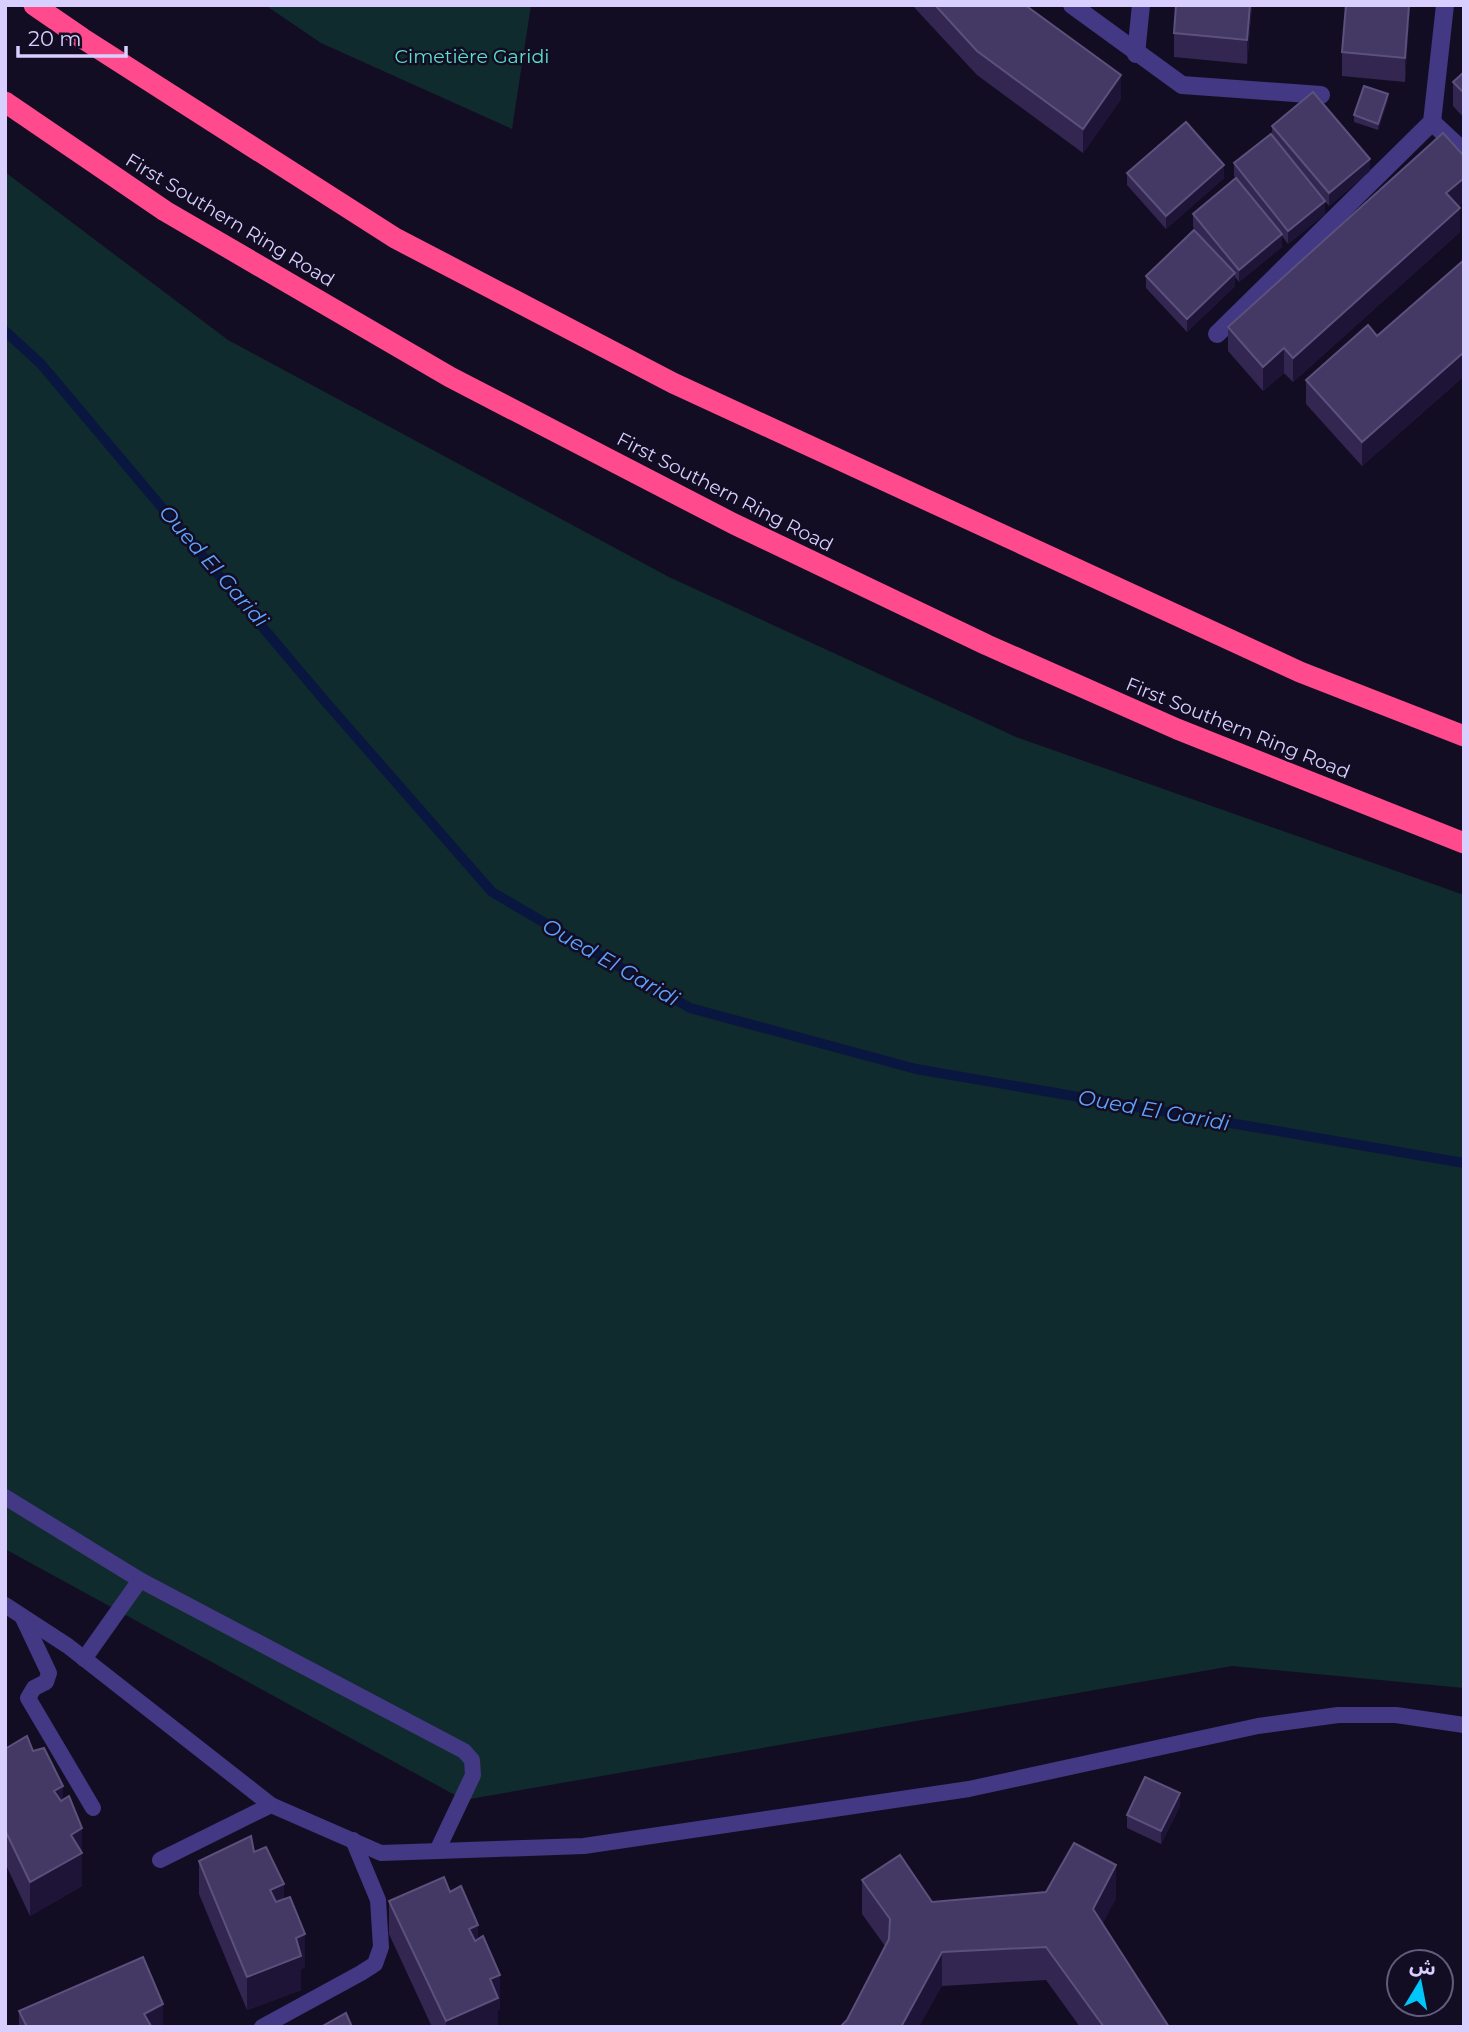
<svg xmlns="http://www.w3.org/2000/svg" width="1469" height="2032" font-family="Montserrat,'Noto Sans Arabic',sans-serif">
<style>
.green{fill:#102b2d}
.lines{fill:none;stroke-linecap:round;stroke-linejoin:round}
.stream{stroke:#091740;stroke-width:10}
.lane{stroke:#423883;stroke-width:16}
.street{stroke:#423883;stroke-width:18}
.highway{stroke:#ff4a8e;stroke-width:21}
.wall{fill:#332651}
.shaded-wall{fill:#1e1437}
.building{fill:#443864;stroke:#5c507c;stroke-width:2}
.labels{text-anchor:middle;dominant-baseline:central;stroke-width:5;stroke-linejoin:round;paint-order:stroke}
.park-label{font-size:19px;fill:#59e1cd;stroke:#130d23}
.street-label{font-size:19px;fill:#d9cfff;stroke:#130d23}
.water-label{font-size:21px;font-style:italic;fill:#5da3ff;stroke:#130d23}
</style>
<rect width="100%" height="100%" fill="#130d23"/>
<!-- green -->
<g class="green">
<path d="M265 5H531L512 129 321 43Z"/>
<path d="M5 172 228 340 669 577 1016 737 1464 895V1688L1232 1666 464 1800 5 1549Z"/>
</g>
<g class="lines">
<!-- stream -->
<path class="stream" d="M5 331 41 364 324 700 492 892 690 1008 916 1069 1464 1163"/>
<!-- lane -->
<g class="lane">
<path d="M5 1497 140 1580 84 1659"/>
<path d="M140 1580 464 1751 472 1760 473 1775 437 1851"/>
<path d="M5 1605 68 1646 271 1805 381 1853 584 1846 969 1789 1258 1726 1338 1715H1396L1464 1725"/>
<path d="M23 1618 49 1673 46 1682 34 1688 28 1698 93 1808"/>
<path d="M160 1860 271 1805"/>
<path d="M262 2027 361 1973 375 1964 381 1947 378 1900 353 1840"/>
</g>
<!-- street -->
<g class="street">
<path d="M1072 5 1182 85 1321 95"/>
<path d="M1136 54 1141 5"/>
<path d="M1432 122 1464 152"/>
<path d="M1217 334 1432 122 1445 5"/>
</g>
<!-- highway -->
<g class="highway">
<path d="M34 5 82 38 395 238 673 383 1300 672 1464 736"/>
<path d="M5 102 165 211 450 377 732 523 987 645 1177 729 1464 843"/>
</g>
</g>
<!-- wall -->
<g class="wall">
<path d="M912 5H1025L1121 99 1083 153 977 75Z"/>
<path d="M1252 5 1247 64 1174 57V33Z"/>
<path d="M1410 5 1405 82 1342 76V52Z"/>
<path d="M1464 72V118L1453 106V82Z"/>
<path d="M1388 100 1378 130 1354 122V115Z"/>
<path d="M1272 126 1370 171 1329 206 1321 197 1325 214 1288 244 1282 236V247L1239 282 1235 277V286L1187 332 1146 288V276L1208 245 1193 227V214L1236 179 1234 176V163L1272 135Z"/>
<path d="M1464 156V202L1459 206 1460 232 1293 382 1284 373 1263 391 1228 351V327Z"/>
<path d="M1127 173 1224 178 1166 229 1127 185Z"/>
<path d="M1464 260V376L1362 466 1306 404V380L1377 336Z"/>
<path d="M5 1749 33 1751 63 1800 82 1828V1886L30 1916 5 1863Z"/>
<path d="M1180 1806 1161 1844 1127 1828V1815Z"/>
<path d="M254 1852 284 1900 305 1967 301 1969V1990L247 2010 199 1894V1861Z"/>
<path d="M862 1880 932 1902 1116 1898 1102 1924 1169 2027H1080L1046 1980 942 1986 847 2020 885 1946 862 1914Z"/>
<path d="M450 1892 478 1939 500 2009 498 2010V2027H432L389 1934V1901Z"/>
<path d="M19 2011 163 2027H19Z"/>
</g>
<!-- shaded-wall -->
<g class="shaded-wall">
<path d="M1250 5H1252L1247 64V40Z"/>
<path d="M1409 5H1410L1405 82V58Z"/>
<path d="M1121 75V99L1083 153V129Z"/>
<path d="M1388 94V100L1378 130V124Z"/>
<path d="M1370 159V171L1329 206V193Z"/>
<path d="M1224 165V178L1166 229V216Z"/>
<path d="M1464 178V202L1446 217V193Z"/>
<path d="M1325 201V214L1288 244V231Z"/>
<path d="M1460 208V232L1293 382V358Z"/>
<path d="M1282 234V247L1239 282V270Z"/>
<path d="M1235 273V286L1187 332V319Z"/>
<path d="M1284 348V373L1263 391V367Z"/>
<path d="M1464 352V376L1362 466V442Z"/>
<path d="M63 1786V1820L54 1791Z"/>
<path d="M1180 1793V1806L1161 1844V1831Z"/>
<path d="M82 1828V1886L30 1916V1882L71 1835Z"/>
<path d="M1116 1865V1898L1093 1943V1909Z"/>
<path d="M284 1884V1917L270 1890Z"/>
<path d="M478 1925V1958L469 1929Z"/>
<path d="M305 1934V1967L301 1969V1990L247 2010V1977L296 1938Z"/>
<path d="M942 1952V1986L919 2027H901Z"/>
<path d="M500 1975V2009L498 2010V2027H446V2021L490 1979Z"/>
<path d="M163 2004V2027H144V2014Z"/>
</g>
<!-- building -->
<g class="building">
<path d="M935 5H1025L1121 75 1083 129 977 51Z"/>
<path d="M1176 5H1250L1247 40 1174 33Z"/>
<path d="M1346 5H1409L1405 58 1342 52Z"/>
<path d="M1464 72V93L1453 82Z"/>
<path d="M1364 86 1388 94 1378 124 1354 115Z"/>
<path d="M1313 92 1370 159 1329 193 1272 126Z"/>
<path d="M1186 122 1224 165 1166 216 1127 173Z"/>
<path d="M1443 133 1464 156V178L1446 193 1460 208 1293 358 1284 348 1263 367 1228 327Z"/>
<path d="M1271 134 1325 201 1288 231 1234 163Z"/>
<path d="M1236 178 1282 234 1239 270 1193 214Z"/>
<path d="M1194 230 1235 273 1187 319 1146 276Z"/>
<path d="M1464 260V352L1362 442 1306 380 1368 325 1377 336Z"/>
<path d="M27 1736 33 1751 44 1748 63 1786 54 1791 61 1801 69 1796 82 1828 71 1835 82 1853 30 1882 5 1830V1749Z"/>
<path d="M1145 1777 1180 1793 1161 1831 1127 1815Z"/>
<path d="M251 1836 254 1852 266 1847 284 1884 270 1890 276 1902 290 1897 305 1934 296 1938 301 1956 247 1977 199 1861Z"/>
<path d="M1074 1843 1116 1865 1093 1909 1169 2027H1104L1046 1947 942 1952 901 2027H840L847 2020 889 1939 890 1919 862 1880 900 1855 932 1902 1046 1892Z"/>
<path d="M444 1877 450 1892 461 1886 478 1925 469 1929 475 1941 483 1936 500 1975 490 1979 498 1998 446 2021 389 1901Z"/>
<path d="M143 1957 163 2004 144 2014 151 2026 27 2027 19 2011Z"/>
<path d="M346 2013 352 2027H321Z"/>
</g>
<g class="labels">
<!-- park labels -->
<g class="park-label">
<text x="472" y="56">Cimetière Garidi</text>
</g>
<!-- street labels -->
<g class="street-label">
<text transform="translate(230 220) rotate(31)">First Southern Ring Road</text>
<text transform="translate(725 492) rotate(27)">First Southern Ring Road</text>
<text transform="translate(1238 728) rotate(22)">First Southern Ring Road</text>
</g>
<!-- water labels -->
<g class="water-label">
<text transform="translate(214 566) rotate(49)">Oued El Garidi</text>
<text transform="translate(611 962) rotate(30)">Oued El Garidi</text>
<text transform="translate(1154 1110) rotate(10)">Oued El Garidi</text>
</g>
</g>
<!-- border -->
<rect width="1469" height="2032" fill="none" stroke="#d9cfff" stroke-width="14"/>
<!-- north arrow -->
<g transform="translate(1420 1983) rotate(10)"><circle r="33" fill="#130d23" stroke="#625b7b" stroke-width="2"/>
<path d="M0-5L12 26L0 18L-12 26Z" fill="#00c7fa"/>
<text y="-10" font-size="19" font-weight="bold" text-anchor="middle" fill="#d9cfff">ش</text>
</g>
<!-- scale -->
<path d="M18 46v10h108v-10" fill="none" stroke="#d9cfff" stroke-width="3.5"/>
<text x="28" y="46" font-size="21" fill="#d9cfff" stroke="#130d23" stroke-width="5" paint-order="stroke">20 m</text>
</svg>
